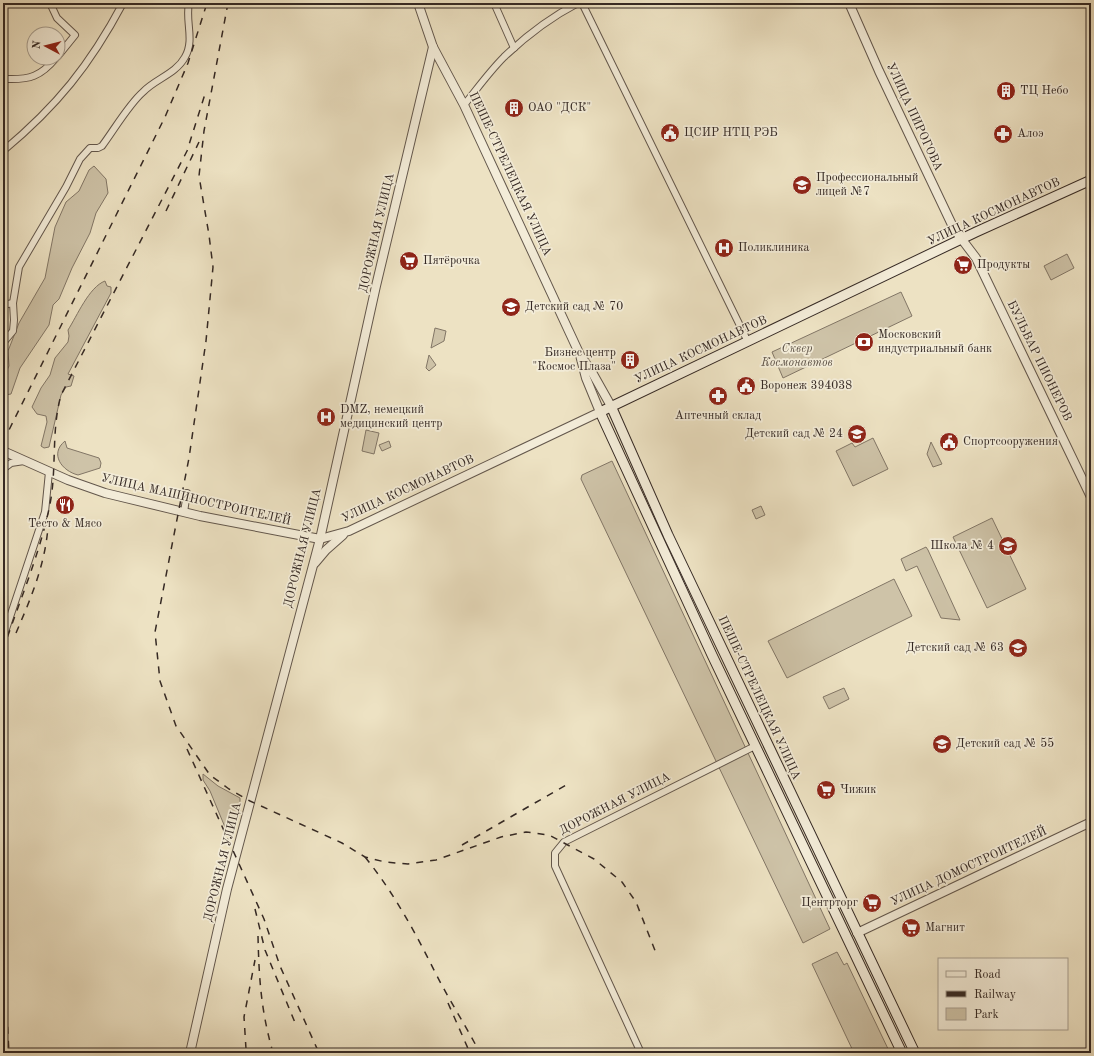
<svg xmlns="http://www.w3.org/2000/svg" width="1094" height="1056" font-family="'Old Standard TT',serif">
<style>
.green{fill:#cec3a8;stroke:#827666}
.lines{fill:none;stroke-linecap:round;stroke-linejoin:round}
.minor-casing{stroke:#63574c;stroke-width:8}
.tertiary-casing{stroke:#63574c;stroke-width:10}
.secondary-casing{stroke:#352924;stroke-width:11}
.minor{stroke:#f3ecd8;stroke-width:6}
.tertiary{stroke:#f3ecd8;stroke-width:8}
.secondary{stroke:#f3ecd8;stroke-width:9}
.rail{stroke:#352924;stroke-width:1.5;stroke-dasharray:7 7;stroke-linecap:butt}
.labels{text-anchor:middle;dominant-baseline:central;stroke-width:3.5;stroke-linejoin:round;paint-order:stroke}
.poi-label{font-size:12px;fill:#352924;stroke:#f3ecd8;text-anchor:start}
.street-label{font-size:12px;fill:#352924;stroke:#f3ecd8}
.park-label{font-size:12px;font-style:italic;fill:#5b5045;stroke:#f3ecd8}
</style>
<rect width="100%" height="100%" fill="#ede2c3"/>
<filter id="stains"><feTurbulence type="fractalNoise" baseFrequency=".005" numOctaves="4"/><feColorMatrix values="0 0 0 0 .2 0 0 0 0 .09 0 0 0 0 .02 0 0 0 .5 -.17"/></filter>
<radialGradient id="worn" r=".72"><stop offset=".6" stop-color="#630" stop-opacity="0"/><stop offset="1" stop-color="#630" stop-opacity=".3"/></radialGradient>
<!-- green -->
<g class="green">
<path d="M94 166 106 179 108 193 96 213 90 233 72 268 59 299 53 305 49 325 20 368 11 394 5 395V374L9 366 8 351 19 323 45 278 55 227 66 202 79 191 89 170Z"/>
<path d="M1067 254 1074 268 1051 280 1044 266Z"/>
<path d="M105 281 107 286 111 287V293L68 374 74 376 71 386 66 387 61 395 49 447 44 448 41 446 47 422 46 416 37 414 32 407 41 388 50 375 55 358 68 342 69 336 68 330C77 316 89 287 105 281Z"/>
<path d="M901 292 912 316 783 378 772 352Z"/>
<path d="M435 328 446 331 444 341 431 348Z"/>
<path d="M429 355 436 365 429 371 426 368Z"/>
<path d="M366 430 379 433 374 454 362 451Z"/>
<path d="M873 438 888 469 853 486 836 451 852 443 855 447Z"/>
<path d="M65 441 67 448 99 458 101 463 100 468 78 475C62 471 49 454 65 441Z"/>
<path d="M389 441 391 447 382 451 379 445Z"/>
<path d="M931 442 942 464 933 467 927 454Z"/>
<path d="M612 461 830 929 803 943 581 479 582 475Z"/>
<path d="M761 506 765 515 756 519 752 510Z"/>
<path d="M992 518 1026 589 987 608 953 537Z"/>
<path d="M926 547 928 550 960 620 941 618 917 566 906 571 901 559Z"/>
<path d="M894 579 912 616 787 678 768 641Z"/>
<path d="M844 688 849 699 829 709 823 697Z"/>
<path d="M203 774 218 786 240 798V811L232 832H227L210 791 203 780Z"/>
<path d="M837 952 844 965 847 963 890 1053H854L812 964Z"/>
</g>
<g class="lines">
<defs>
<g id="minor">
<path d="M50 3 57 18 75 35 58 56"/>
<path d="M494 3 514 48"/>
<path d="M582 3 748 342"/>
<path d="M3 81 6 79C30 80 41 76 56 58"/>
<path d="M464 105C477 89 489 72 504 57 526 36 551 17 578 3"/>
<path d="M3 151C57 106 90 65 123 3"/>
<path d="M3 305 13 303"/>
<path d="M3 343 13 331 14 320 13 303 19 267 66 187 80 159 90 148H98L102 146C114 130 129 104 143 92 155 79 176 74 185 57 195 40 185 21 189 3"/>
<path d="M3 469 11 463 24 461"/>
<path d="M184 512 187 493"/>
<path d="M3 638 45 512 49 472"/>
<path d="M641 1053 555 866V853L564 842 755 746"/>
</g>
<g id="tertiary">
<path d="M849 3 879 71 954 229 976 258 1091 497"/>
<path d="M583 359 593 374 611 406"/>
<path d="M3 451 68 480 105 493 200 516 320 539 349 531 600 412 586 378 580 355 464 105 433 47 418 3"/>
<path d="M315 563 326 550 343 535"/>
<path d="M857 933 1091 822"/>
<path d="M190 1053 227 889 320 539 376 286 433 47"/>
</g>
<g id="secondary">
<path d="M611 406 668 535 915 1053"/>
<path d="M902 1053 712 655 600 412 976 232 1091 180"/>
</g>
</defs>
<!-- minor casing -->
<use href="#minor" class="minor-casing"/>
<!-- tertiary casing -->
<use href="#tertiary" class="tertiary-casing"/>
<!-- secondary casing -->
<use href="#secondary" class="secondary-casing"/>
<!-- minor -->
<use href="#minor" class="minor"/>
<!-- tertiary -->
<use href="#tertiary" class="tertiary"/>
<!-- secondary -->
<use href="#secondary" class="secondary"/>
<!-- rail -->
<g class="rail">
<path d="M228 3 204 131 199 176 209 235 213 267 206 341 189 458 155 632 160 681 176 726 210 775 229 789 250 801 342 843 365 857 385 862 408 864 436 860 501 837 526 832 549 835 594 859 622 882 636 902 656 953"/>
<path d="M166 211 199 142"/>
<path d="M3 442 165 117 188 63 207 3"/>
<path d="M16 633C31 598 45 565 48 527"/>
<path d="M3 650C19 602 40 554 50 504 57 468 51 431 61 395L187 151 205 94"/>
<path d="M187 749 264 919 280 966 319 1053"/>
<path d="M462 845 566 785"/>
<path d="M365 857C394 893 415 932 435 972 449 1000 466 1026 480 1053"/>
<path d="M255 909 265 950 296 1025"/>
<path d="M258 936C259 980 261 1010 273 1053"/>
<path d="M3 985 7 1016 9 1053"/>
<path d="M448 1003 470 1053"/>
<path d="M246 1049 244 1017 255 960"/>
</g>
</g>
<!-- icons -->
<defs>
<symbol id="building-disc" viewBox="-11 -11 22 22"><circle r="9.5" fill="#8f2418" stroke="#f3ecd8"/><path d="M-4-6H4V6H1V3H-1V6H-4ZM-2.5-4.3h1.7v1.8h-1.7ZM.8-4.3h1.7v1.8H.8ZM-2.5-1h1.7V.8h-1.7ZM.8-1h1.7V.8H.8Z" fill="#fff"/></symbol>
<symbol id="civic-disc" viewBox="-11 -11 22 22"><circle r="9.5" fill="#8f2418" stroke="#f3ecd8"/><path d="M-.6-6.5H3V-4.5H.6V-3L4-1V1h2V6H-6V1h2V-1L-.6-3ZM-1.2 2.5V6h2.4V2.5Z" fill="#fff"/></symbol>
<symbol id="pharmacy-disc" viewBox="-11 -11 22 22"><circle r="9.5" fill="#8f2418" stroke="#f3ecd8"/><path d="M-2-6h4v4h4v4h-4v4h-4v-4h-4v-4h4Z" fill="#fff"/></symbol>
<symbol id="university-disc" viewBox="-11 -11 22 22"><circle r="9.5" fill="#8f2418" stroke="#f3ecd8"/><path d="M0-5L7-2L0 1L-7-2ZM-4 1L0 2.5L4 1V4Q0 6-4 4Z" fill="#fff"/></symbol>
<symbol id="hospital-disc" viewBox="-11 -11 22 22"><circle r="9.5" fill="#8f2418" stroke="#f3ecd8"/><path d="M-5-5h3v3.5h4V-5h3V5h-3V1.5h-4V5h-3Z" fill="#fff"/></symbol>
<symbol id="supermarket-disc" viewBox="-11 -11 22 22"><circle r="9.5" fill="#8f2418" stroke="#f3ecd8"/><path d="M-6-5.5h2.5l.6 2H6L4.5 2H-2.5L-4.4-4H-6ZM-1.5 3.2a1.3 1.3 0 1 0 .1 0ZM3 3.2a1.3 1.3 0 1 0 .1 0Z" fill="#fff"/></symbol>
<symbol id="school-disc" viewBox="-11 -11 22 22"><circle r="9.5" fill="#8f2418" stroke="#f3ecd8"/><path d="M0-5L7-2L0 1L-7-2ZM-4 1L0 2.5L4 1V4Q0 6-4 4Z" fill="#fff"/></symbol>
<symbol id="bank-disc" viewBox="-11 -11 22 22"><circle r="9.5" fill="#8f2418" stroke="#f3ecd8"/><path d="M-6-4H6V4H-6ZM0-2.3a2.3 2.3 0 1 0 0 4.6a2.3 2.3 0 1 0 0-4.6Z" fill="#fff"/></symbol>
<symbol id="restaurant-disc" viewBox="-11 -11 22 22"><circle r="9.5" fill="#8f2418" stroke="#f3ecd8"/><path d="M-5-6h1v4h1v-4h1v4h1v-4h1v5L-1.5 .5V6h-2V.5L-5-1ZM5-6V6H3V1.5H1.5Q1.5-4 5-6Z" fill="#fff"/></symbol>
</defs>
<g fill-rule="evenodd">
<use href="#building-disc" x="995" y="80" width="22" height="22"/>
<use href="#building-disc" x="503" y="97" width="22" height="22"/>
<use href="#civic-disc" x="659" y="122" width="22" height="22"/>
<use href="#pharmacy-disc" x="992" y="123" width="22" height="22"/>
<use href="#university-disc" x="791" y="174" width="22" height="22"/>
<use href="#hospital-disc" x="713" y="237" width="22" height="22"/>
<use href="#supermarket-disc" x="398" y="250" width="22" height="22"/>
<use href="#supermarket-disc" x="952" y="254" width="22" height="22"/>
<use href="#school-disc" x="500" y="296" width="22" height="22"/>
<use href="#bank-disc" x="853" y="331" width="22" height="22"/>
<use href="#building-disc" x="619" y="349" width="22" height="22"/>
<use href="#civic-disc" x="735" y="375" width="22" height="22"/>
<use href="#pharmacy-disc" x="707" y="385" width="22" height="22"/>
<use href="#hospital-disc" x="315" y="406" width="22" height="22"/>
<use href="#school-disc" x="846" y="423" width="22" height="22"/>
<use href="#civic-disc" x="938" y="431" width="22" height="22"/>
<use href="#restaurant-disc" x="54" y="494" width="22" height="22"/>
<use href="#school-disc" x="997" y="535" width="22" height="22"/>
<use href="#school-disc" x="1007" y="637" width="22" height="22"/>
<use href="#school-disc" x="931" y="733" width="22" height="22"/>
<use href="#supermarket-disc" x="815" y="779" width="22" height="22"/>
<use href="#supermarket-disc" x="861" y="892" width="22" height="22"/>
<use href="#supermarket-disc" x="900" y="917" width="22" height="22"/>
</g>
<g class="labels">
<!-- poi labels -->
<g class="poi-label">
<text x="1020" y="91">ТЦ Небо</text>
<text x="528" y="108">ОАО "ДСК"</text>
<text x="684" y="133">ЦСИР НТЦ РЭБ</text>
<text x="1017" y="134">Алоэ</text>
<text x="816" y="178">Профессиональный<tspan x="816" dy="14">лицей №7</tspan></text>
<text x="738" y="248">Поликлиника</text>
<text x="423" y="261">Пятёрочка</text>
<text x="977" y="265">Продукты</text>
<text x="525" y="307">Детский сад № 70</text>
<text x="878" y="335">Московский<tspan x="878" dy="14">индустриальный банк</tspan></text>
<text x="616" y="353" text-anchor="end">Бизнес центр<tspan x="616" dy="14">"Космос Плаза"</tspan></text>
<text x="760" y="386">Воронеж 394038</text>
<text x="340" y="410">DMZ, немецкий<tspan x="340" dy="14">медицинский центр</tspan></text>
<text x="718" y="416" text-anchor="middle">Аптечный склад</text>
<text x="843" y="434" text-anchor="end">Детский сад № 24</text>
<text x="963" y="442">Спортсооружения</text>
<text x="65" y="524" text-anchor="middle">Тесто &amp; Мясо</text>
<text x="994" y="546" text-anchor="end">Школа № 4</text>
<text x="1004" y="648" text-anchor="end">Детский сад № 63</text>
<text x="956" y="744">Детский сад № 55</text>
<text x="840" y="790">Чижик</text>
<text x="858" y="903" text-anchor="end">Центрторг</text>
<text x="925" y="928">Магнит</text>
</g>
<!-- street labels -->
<g class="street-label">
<text transform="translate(914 117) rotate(65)">УЛИЦА ПИРОГОВА</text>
<text transform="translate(510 174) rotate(65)">ПЕШЕ-СТРЕЛЕЦКАЯ УЛИЦА</text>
<text transform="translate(994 212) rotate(-25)">УЛИЦА КОСМОНАВТОВ</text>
<text transform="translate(377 233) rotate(-77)">ДОРОЖНАЯ УЛИЦА</text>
<text transform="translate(701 350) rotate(-25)">УЛИЦА КОСМОНАВТОВ</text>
<text transform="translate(1039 361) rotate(64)">БУЛЬВАР ПИОНЕРОВ</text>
<text transform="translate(408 489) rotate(-25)">УЛИЦА КОСМОНАВТОВ</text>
<text transform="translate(196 500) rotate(13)">УЛИЦА МАШИНОСТРОИТЕЛЕЙ</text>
<text transform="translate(303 548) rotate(-76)">ДОРОЖНАЯ УЛИЦА</text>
<text transform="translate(759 698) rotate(65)">ПЕШЕ-СТРЕЛЕЦКАЯ УЛИЦА</text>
<text transform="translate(615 804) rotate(-27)">ДОРОЖНАЯ УЛИЦА</text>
<text transform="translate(223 862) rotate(-76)">ДОРОЖНАЯ УЛИЦА</text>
<text transform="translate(969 867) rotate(-25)">УЛИЦА ДОМОСТРОИТЕЛЕЙ</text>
</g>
<!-- park labels -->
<g class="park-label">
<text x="797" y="349">Сквер<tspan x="797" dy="14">Космонавтов</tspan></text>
</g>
</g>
<!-- margin -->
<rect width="1094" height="1056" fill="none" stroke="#ede2c3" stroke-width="16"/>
<rect x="4" y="4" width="1086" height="1048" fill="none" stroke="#352924" stroke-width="2"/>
<rect x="8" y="8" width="1078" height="1040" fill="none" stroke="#352924"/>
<!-- legend -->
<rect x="938" y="958" width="130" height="72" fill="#f3ecd8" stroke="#a79e90"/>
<rect x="946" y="971" width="20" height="6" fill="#f3ecd8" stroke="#a79e90"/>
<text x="974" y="978" font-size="12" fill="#352924">Road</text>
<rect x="946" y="991" width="20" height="6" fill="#352924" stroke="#a79e90"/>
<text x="974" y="998" font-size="12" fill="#352924">Railway</text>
<rect x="946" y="1008" width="20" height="12" fill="#cec3a8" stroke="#a79e90"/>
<text x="974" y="1018" font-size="12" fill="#352924">Park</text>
<!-- north arrow -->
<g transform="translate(46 46) rotate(277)"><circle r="19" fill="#f3ecd8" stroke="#a79e90"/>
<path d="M0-3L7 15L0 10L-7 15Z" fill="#8f2418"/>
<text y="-6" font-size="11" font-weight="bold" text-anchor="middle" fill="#352924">N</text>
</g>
<rect width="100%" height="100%" filter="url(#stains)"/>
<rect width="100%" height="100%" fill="url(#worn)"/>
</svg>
